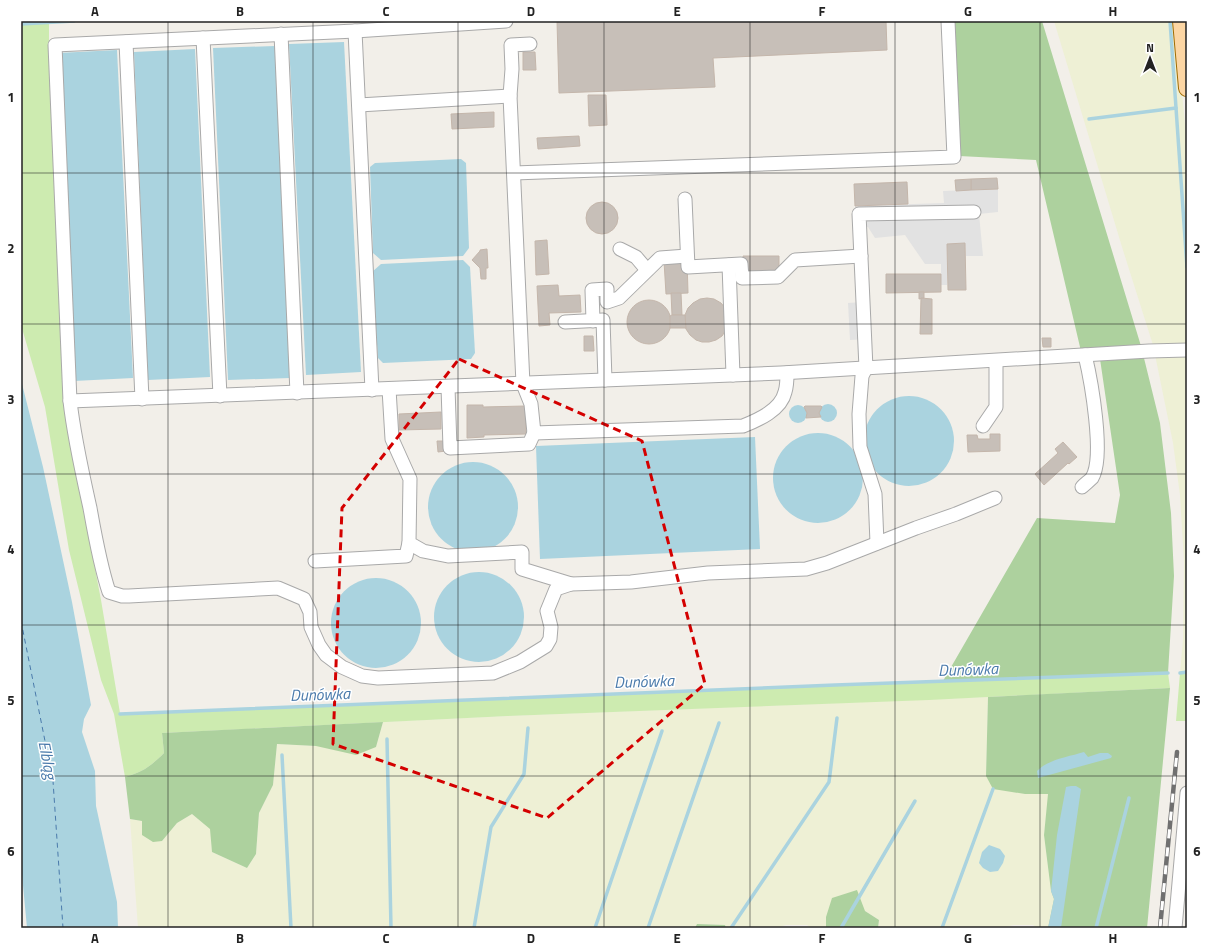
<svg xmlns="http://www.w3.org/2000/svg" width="1208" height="949" font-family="'Titillium Web',sans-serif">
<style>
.farmland{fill:#eef0d5}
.grass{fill:#cdebb0}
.forest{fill:#add19e}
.parking{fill:#e2e2e2}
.water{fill:#aad3df}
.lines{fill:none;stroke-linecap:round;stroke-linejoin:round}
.stream{stroke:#aad3df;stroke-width:3.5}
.ferry{stroke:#4a7aab;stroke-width:1;stroke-dasharray:5 4;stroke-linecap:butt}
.building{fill:#c7bfb8;stroke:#c4b6ab}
.minor-casing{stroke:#a9a9a9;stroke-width:15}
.major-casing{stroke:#a06b00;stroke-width:18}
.minor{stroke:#fff;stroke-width:13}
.major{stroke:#fcd6a4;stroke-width:16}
.rail-casing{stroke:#707070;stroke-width:4.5}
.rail{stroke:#fff;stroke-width:3;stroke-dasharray:9;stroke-linecap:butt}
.marked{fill:none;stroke:#d40000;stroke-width:3;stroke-dasharray:8 5;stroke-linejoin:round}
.grid{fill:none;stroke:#222;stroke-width:1;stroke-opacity:0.55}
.labels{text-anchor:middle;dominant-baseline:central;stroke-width:3;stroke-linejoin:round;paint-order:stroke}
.water-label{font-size:16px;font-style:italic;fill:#4a7aab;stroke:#fff}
.neatline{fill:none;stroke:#222;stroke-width:1.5}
.grid-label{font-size:13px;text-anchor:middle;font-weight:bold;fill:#222}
</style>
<rect width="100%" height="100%" fill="#f2efe9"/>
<!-- farmland -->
<g class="farmland">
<path d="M1054 21H1175L1187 144V672L1180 673 1183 639 1184 562 1180 495 1173 443 1153 345 1122 247Z"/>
<path d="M988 697 986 776 1025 794 1049 793 1044 835 1051 891 1054 899 1048 928H1037L1033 925H1014L1000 928H878L879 920 865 911 826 917V928H811L807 925H786L776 928H726L725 925 697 924 695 928H138L130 819 142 821 162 841 177 823 192 814 211 829 212 852 247 868 256 854 259 813 273 785 277 744 316 746 376 747 383 722 508 716Z"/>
</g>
<!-- grass -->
<g class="grass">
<path d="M49 23V42L64 405 101 600 120 713 835 685 1168 673 1170 688 929 700 508 716 162 733 164 753C151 766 143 772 125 777L114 714 101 680 69 550 45 407 21 325V24Z"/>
<path d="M1187 672V721H1176L1180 673Z"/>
</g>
<!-- forest -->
<g class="forest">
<path d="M954 21H1042L1141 346 1160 423 1171 513 1174 576 1168 673 943 681 1037 518 1115 523 1120 495 1100 359 1081 360 1080 347 1036 160 959 156Z"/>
<path d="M1170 688 1147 928H1048L1054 899 1051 891 1044 835 1048 794H1025L993 789 986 776 988 697Z"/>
<path d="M383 722 376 747 356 755 316 746 277 744 273 785 259 813 256 854 247 868 212 852 210 829 192 814 177 823 162 841 153 842 142 835V821L130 819 125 777C143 772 151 766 164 753L162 733Z"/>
<path d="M857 890 865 911 879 920 878 928H826V917L832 898Z"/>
<path d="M697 924 725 925 726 928H695Z"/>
</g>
<!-- parking -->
<g class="parking">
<path d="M998 189V212L979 214 983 256H966L965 243 947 244V285H941V264H925L905 235 875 238 868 227 857 229 855 206 944 203 943 191Z"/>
<path d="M863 302 865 339 850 340 848 303Z"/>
</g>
<!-- water -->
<g class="water">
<path d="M344 42 361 372 306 375 289 44Z"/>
<path d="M275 46 290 378 228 380 213 48Z"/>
<path d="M195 49 210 377 148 380 134 52Z"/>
<path d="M117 50 133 378 74 381 58 53Z"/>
<path d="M461 159 466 163 469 248 463 256 381 260 373 253 370 167 375 163Z"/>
<path d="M463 260 470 267 475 353 471 359 383 363 378 358 372 272 381 264Z"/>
<path d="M21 380 43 467 72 602 91 705 84 719 82 732 95 771 96 806 117 902 118 928H27L21 864Z"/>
<circle cx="909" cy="441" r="45"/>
<circle cx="828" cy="413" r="9"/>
<circle cx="798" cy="414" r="9"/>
<circle cx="818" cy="478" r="45"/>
<path d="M755 437 760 549 540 559 536 446Z"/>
<circle cx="473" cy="507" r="45"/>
<circle cx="479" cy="617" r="45"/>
<circle cx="376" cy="623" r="45"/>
<path d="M1084 752 1088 757 1100 753H1108L1112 756 1111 758 1038 778 1037 771C1049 759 1068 757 1084 752Z"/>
<path d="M1071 786H1076L1081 789 1061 928H1048L1054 899 1051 891 1057 835 1066 787Z"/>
<path d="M989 845 1000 849 1005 856 1003 863 998 871 990 872 983 868 979 863 982 852Z"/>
</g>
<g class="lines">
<!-- stream -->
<g class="stream">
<path d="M1170 21 1187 267"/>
<path d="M21 24 74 21"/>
<path d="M1089 119 1176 108"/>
<path d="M1180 673 1187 672"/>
<path d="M120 714 835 685 1168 673"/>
<path d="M387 739 391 928"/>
<path d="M282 755 291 928"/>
<path d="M474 928 491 827 524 774 528 728"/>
<path d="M595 928 662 731"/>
<path d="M648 928 719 723"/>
<path d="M731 928 829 782 837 718"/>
<path d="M841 928 915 801"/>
<path d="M942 928 993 789"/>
<path d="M1096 928 1129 798"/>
</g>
<!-- ferry -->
<path class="ferry" d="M21 621 53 781 63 928"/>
</g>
<!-- building -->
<g class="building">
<path d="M557 21H886L887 50 713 58 715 87 559 93Z"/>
<path d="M523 52H535L536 70H523Z"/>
<path d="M588 95H606L607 125 589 126Z"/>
<path d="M494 112V127L452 129 451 114Z"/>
<path d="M579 136 580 146 538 149 537 138Z"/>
<path d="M997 178 998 189 971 190V179Z"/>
<path d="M971 179V190L956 191 955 180Z"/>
<path d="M907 182 908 204 855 206 854 184Z"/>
<circle cx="602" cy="218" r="16"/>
<path d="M547 240 549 274 536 275 535 241Z"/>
<path d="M965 243 966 290H948L947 244Z"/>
<path d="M487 249 488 268H486V279H481L480 268 472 260 480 251V250Z"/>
<path d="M743 256H779V274H744Z"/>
<path d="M687 260 688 293 666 294 664 261Z"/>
<path d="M886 274H941V292L886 293Z"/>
<path d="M558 285 559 296 580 295 581 312 549 313 550 325 539 326 537 286Z"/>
<path d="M919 292H924V298L919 299Z"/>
<path d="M671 293H681L682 315H672Z"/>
<path d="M707 298 714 299 721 303 726 309V330L722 336 716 340 709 342H702L696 340 690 335 686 329 684 322 685 315 688 308 693 303 700 299Z"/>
<path d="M921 298 932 299V334H920Z"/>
<circle cx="649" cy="322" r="22"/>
<path d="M672 315H685L686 328H670V316Z"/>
<path d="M584 336H593L594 351H584Z"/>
<path d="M1042 338H1051V347H1043Z"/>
<path d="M467 405H483V407L525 406 526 434 484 435V437L467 438Z"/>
<path d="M805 406H821L822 407 819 413 821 417 806 418 807 413 804 407Z"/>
<path d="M441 412V429L399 430V414Z"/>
<path d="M990 434H1000V451L968 452 967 435H977L978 439H990Z"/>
<path d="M437 441H445L446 451 438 452Z"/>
<path d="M1063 442 1077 457 1069 464 1068 463 1044 485 1035 474 1058 453 1055 449Z"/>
</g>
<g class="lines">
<defs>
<g id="minor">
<path d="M506 21 355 31 55 45 70 401C74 437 82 472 90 508 95 536 100 565 109 592L122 596H129L278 588 304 599 310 612 311 627 319 645 326 655 342 667 362 676 378 678 493 673 520 662 546 646 550 639 551 627 547 611 556 589 571 584 631 582 708 573 806 569 827 563 916 528 956 514 995 498"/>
<path d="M355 31 372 390"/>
<path d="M281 34 297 393"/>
<path d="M203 38 220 396"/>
<path d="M126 42 142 399"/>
<path d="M530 44 511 45 512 69 510 96 523 384 531 404 534 433 743 426C758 420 781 410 785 392 787 386 787 379 787 373"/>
<path d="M359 105 510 96"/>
<path d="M514 173 954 157 948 21"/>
<path d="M685 199 688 267 741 264 742 278 778 277 795 260 861 256"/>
<path d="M620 249 636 257 647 270"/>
<path d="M729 265 733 375"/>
<path d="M593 321 592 290 607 289V302L619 298 660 258 687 256"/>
<path d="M565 322 603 320 605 380"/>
<path d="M448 387 450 448 529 444 534 433"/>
<path d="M389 389 392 439 410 479 409 543 423 551 448 556 522 552V569L571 584"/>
<path d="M70 401 781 373 1149 351 1187 350"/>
<path d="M983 426 996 407V361"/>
<path d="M1082 487C1085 484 1089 481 1092 478 1105 457 1091 380 1085 355"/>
<path d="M877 543 875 494 860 447 859 414 862 376 866 368 859 214 974 212"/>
<path d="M315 561 406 556 409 543"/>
<path d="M1175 928 1187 793"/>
</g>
<path id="major" d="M1181 21 1187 88"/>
</defs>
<!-- minor casing -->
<use href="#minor" class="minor-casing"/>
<!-- major casing -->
<use href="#major" class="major-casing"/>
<!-- minor -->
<use href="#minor" class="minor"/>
<!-- major -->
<use href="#major" class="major"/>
<defs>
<path id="rail" d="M1160 928 1177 752"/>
</defs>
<!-- rail casing -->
<use href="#rail" class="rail-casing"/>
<!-- rail -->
<use href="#rail" class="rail"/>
</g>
<!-- marked area -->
<path class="marked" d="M459 359 642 441 705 684 547 818 333 744 342 508Z"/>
<!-- grid -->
<path class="grid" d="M168 21V928M313 21V928M458 21V928M604 21V928M750 21V928M895 21V928M1040 21V928M21 173H1187M21 324H1187M21 474H1187M21 625H1187M21 776H1187"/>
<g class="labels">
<!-- water labels -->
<g class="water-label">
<text transform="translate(968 669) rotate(-2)">Dunówka</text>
<text transform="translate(644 681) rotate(-2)">Dunówka</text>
<text transform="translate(320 694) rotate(-2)">Dunówka</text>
<text transform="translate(48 760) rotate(79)">Elbląg</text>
</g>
</g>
<!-- border -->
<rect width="1208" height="949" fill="none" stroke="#ffffff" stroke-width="44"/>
<!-- north arrow -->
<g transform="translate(1150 58)" stroke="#ffffff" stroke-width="3" paint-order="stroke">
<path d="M0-3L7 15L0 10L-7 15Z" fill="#222222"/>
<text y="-6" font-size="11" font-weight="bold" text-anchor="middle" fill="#222222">N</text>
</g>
<rect x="22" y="22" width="1164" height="905" class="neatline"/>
<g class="grid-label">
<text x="95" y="16">A</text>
<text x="240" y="16">B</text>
<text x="386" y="16">C</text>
<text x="531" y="16">D</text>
<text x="677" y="16">E</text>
<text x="822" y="16">F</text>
<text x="968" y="16">G</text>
<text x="1113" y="16">H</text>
<text x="11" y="102">1</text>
<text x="1197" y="102">1</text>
<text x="11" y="253">2</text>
<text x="1197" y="253">2</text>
<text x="11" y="404">3</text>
<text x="1197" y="404">3</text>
<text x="11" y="554">4</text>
<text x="1197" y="554">4</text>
<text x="11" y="705">5</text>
<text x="1197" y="705">5</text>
<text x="11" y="856">6</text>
<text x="1197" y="856">6</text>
<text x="95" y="943">A</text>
<text x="240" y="943">B</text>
<text x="386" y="943">C</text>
<text x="531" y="943">D</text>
<text x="677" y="943">E</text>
<text x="822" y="943">F</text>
<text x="968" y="943">G</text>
<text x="1113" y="943">H</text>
</g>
</svg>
